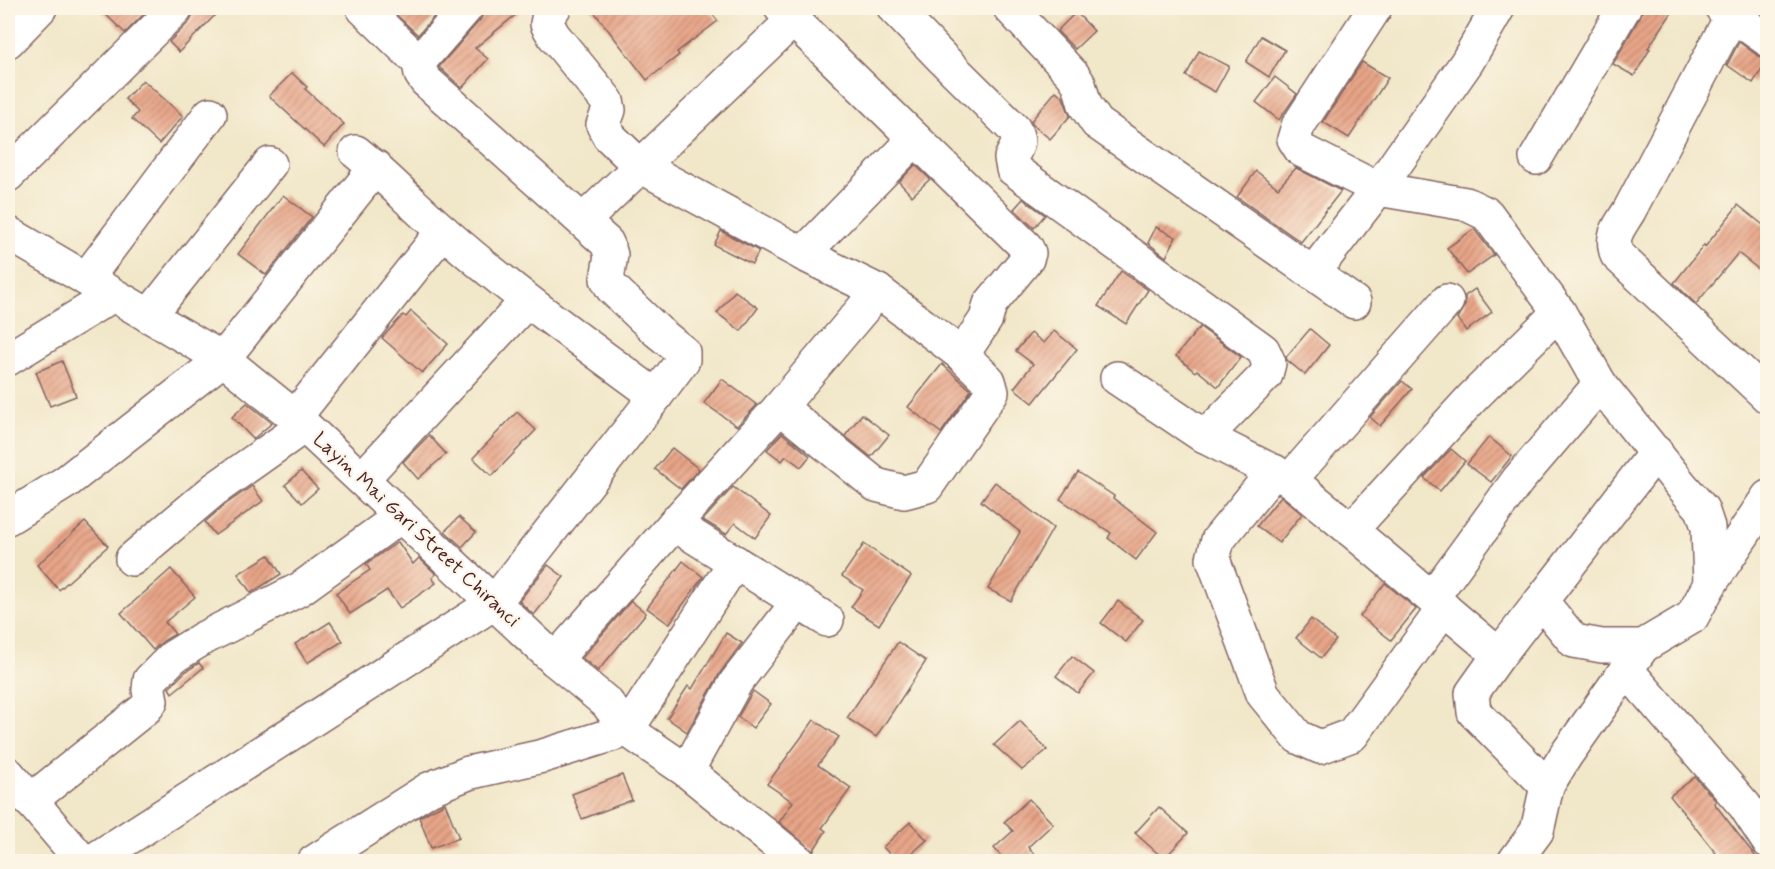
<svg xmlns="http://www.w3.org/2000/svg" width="1775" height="869" font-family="Mynerve,sans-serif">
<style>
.building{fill:url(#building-hatch)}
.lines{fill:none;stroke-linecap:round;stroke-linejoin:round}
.minor-casing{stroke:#846562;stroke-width:36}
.minor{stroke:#fff;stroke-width:33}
.labels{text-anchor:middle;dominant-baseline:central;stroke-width:4.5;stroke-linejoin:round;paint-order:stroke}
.street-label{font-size:20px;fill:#4a1f2b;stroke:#fcf5e5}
</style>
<defs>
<pattern id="building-hatch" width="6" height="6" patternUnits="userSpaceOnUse" patternTransform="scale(1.5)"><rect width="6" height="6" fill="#e8a588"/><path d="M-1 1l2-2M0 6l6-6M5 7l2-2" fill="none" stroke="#be866f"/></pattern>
</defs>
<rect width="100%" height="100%" fill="#fcf5e5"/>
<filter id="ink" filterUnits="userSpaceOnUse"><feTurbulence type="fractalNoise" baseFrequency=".0167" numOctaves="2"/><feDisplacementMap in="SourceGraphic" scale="12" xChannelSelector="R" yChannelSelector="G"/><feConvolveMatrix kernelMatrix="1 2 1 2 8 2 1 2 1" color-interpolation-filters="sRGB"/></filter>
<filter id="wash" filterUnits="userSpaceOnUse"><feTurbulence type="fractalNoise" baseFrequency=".008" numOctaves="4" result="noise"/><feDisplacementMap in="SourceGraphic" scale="24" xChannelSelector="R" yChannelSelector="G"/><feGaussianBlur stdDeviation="1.35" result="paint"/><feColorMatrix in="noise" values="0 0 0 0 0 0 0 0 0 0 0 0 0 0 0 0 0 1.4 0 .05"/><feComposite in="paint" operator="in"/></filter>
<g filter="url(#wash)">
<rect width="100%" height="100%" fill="#f1e7c9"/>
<g id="blocks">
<!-- building -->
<g class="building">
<path d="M99 8H150L125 33Z"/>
<path d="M194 8H222L179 52 169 42 190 21 194 13Z"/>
<path d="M389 8H435L439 11 418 35Z"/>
<path d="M484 8H524L475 48 488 59 462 88 439 67 480 20 484 12Z"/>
<path d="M591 8H707L718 21 677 52 679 55 647 80Z"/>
<path d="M1643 8H1675L1648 48 1650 49 1634 76 1613 64 1640 17Z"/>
<path d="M1076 12 1094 31 1075 49 1057 31Z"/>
<path d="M1261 36 1285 50 1269 77 1246 62Z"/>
<path d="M1739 42 1757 55 1767 59V61L1753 83 1727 65Z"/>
<path d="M1199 51 1229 66 1215 92 1186 76Z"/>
<path d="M1362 62 1388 78 1349 138 1323 122Z"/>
<path d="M292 73 307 87 305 89 344 124 324 147 269 96Z"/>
<path d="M1275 77 1297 94 1279 120 1256 102Z"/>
<path d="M143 80 183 116 159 144 132 119 138 112 125 99Z"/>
<path d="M1056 91 1063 97 1070 116 1050 139 1033 125 1031 121Z"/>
<path d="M915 165 930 179 912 196 899 182Z"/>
<path d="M1296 168 1341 191 1301 242 1237 197 1256 171 1278 188Z"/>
<path d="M283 195 312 217 266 275 238 254Z"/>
<path d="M1023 199 1045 215 1034 228 1014 209Z"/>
<path d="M1738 205 1767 228V276L1738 253 1696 304 1674 283 1704 245 1705 247Z"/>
<path d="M1156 227 1176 237 1166 257 1148 243Z"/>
<path d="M1474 229 1494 255 1467 274 1447 248Z"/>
<path d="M721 231 759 251 752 264 714 245Z"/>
<path d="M1121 271 1148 290 1126 324 1098 306Z"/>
<path d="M1475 289 1492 312 1466 331 1457 318 1465 305V296Z"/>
<path d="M735 291 758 308 741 331 717 313Z"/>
<path d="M411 311 448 344 422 373 382 338 403 315 406 317Z"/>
<path d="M1200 327 1241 357 1218 387 1197 370 1195 372 1176 356Z"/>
<path d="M1310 329 1329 345 1305 375 1287 360 1286 357Z"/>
<path d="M1054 331 1077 349 1033 403 1014 388 1033 364 1016 351 1031 333 1044 343Z"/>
<path d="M62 361 76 396 50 406 36 372Z"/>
<path d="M942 364 971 390 941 433 908 407Z"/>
<path d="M722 379 757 405 737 426 704 403Z"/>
<path d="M1402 381 1412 389 1380 426 1370 417Z"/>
<path d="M247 403 272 423 253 439 232 417Z"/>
<path d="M517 412 536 430 492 476 473 458Z"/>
<path d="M862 414 889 435 871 457 845 436Z"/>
<path d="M782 433 810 456 801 467 786 456 782 461 767 450Z"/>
<path d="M429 435 446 454 418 479 403 462Z"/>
<path d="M1489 437 1512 456 1491 482 1467 464Z"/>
<path d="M672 448 699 469 681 489 655 469Z"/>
<path d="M1451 449 1465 461 1440 491 1424 478Z"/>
<path d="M301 471 318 489 302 503 285 485Z"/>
<path d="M1078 472 1114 496 1113 498 1157 532 1136 560 1108 538 1111 533 1060 499Z"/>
<path d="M995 482 1053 528 1011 601 988 589 1020 532 981 501Z"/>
<path d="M252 486 263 501 215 535 205 522 226 504Z"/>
<path d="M733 487 771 516 755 538 735 523 726 534 703 520Z"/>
<path d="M1281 496 1302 514 1279 543 1257 526Z"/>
<path d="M459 517 476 532 462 547 445 531Z"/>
<path d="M85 522 108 546 59 590 37 565Z"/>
<path d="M398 542 413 564 419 558 436 574 432 578 436 583 400 608 387 590 350 614 336 593 370 570 366 564Z"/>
<path d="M864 544 911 576 879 625 851 607 863 590 842 576Z"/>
<path d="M269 555 281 574 251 593 238 574Z"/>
<path d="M683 561 703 577 669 624 647 608Z"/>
<path d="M548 565 564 577 534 615 519 601Z"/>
<path d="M171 569 195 597 165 622 175 634 163 641 153 650 121 613Z"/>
<path d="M1385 583 1416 609 1391 640 1360 616Z"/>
<path d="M631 601 646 613 598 671 582 658Z"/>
<path d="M1118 601 1143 620 1126 642 1101 623Z"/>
<path d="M1311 619 1336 640 1321 658 1296 638Z"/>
<path d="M330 622 343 641 307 663 295 644Z"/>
<path d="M726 633 742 643 720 673 687 732 667 718 688 686 692 689Z"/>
<path d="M898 642 926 661 876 737 847 718Z"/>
<path d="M1072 656 1094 673 1078 693 1056 676Z"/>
<path d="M199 663 203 668 172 693 169 688 185 672Z"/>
<path d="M753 691 771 704 753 728 738 717Z"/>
<path d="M814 720 839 737 818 765 851 788 822 828 826 831 813 851 779 822 793 802 767 784Z"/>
<path d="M1020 721 1047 750 1022 770 994 745Z"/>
<path d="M622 775 632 800 582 819 572 794Z"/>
<path d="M1695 777 1716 801 1714 803 1759 861H1722L1670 796Z"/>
<path d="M1029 799 1053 824 1028 847 1040 861H1005L994 848 1013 831 1004 822Z"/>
<path d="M445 803 459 838 431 848 419 817Z"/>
<path d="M1159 807 1188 833 1164 859 1135 833Z"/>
<path d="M910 822 927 840 903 861H896L883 847Z"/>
</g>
</g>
</g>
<g filter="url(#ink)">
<use href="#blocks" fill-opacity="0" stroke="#846562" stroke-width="1.5"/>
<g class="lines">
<defs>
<g id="minor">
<path d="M363 8 419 62 466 8"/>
<path d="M554 8 549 14 547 24 554 36 607 101 609 110 603 125 609 136 640 166 803 254 878 291 962 355 989 381 992 392 927 486 904 492 876 485 780 407"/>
<path d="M781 8 1026 247 1029 253 1027 259 990 304 986 319 962 355"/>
<path d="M894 8 943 59 1014 129C1021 142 1017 146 1011 158L1013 169 1263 350 1269 363 1266 375 1205 437 1290 480 1351 530 1473 397 1559 312"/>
<path d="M1010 8 1073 75 1079 84 1085 105 1097 123 1354 302"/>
<path d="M1375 8 1298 126 1294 139 1301 150 1378 189 1466 204 1487 214 1559 312 1600 384 1681 485 1702 509 1708 527 1710 584"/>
<path d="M1722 8 1768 40"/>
<path d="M1732 15 1629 211C1619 228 1610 235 1617 255L1768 397"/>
<path d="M8 41 40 8"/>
<path d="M356 152C387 177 414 206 444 232 511 291 584 343 656 396"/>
<path d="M1536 158 1624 8"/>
<path d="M8 175 176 8"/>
<path d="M583 221 793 20"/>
<path d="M8 233 223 359 295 417 555 660 607 703 627 730 687 771 799 862"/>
<path d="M803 254 915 139"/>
<path d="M1313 273 1378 189 1467 62 1498 8"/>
<path d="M86 279 210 114"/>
<path d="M149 316 270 164"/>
<path d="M8 359 113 295"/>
<path d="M1117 378 1205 437"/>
<path d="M295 417 443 231"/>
<path d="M1274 471 1218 540 1213 559 1263 694 1298 737 1320 747 1352 735 1444 608"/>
<path d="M362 479 527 301"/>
<path d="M1290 480 1447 301"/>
<path d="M8 518 66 482 223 359 376 167"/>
<path d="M674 524 827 620"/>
<path d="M1351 530 1499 655"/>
<path d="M132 559 215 489 304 426"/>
<path d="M1432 598 1518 480 1600 384"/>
<path d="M1541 601 1656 452"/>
<path d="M555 660 674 524 780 407 878 291"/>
<path d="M1626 669 1745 806 1768 841"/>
<path d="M687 771 736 682 798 602"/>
<path d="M8 774 83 862"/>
<path d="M1547 786 1474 712 1472 693 1499 655 1541 601 1574 641 1602 646H1643L1692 617 1710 584 1768 497"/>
<path d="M30 801 146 708 151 701 149 690 150 680 173 657 202 639 300 589 401 516"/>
<path d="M91 862 494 603 656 396 683 360V352L657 331 612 288 607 279 611 255 607 243 426 81 421 74 419 62"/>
<path d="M314 862 429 789 468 773 543 756 627 730 735 562"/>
<path d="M1514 862 1537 831 1547 786 1566 755 1643 646"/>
</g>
</defs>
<!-- minor casing -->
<use href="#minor" class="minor-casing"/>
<!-- minor -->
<use href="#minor" class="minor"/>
</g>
</g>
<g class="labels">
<!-- street labels -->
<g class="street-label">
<text transform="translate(416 530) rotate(43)">Layin Mai Gari Street Chiranci</text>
</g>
</g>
<!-- margin -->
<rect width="1775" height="869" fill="none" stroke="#fcf5e5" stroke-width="30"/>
</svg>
